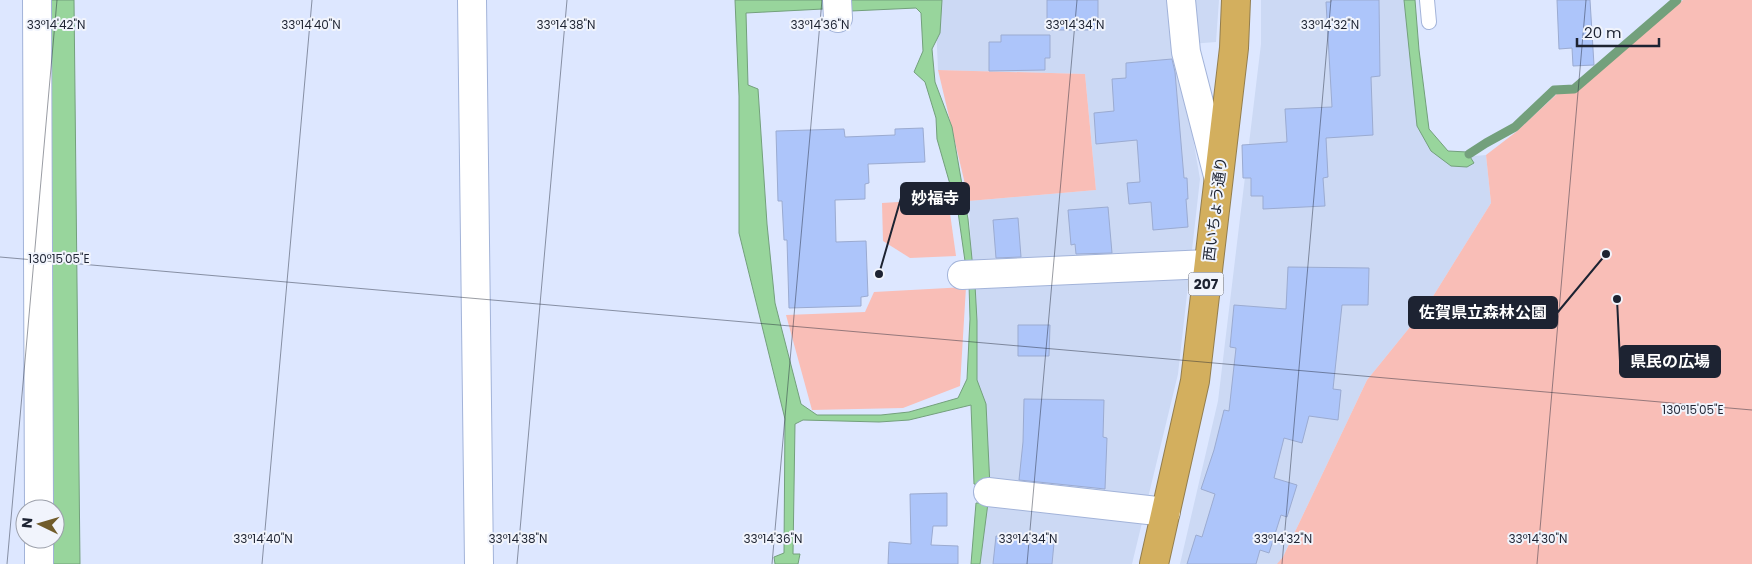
<svg xmlns="http://www.w3.org/2000/svg" width="1752" height="564" font-family="Poppins,'Noto Sans JP',sans-serif">
<style>
.built{fill:#ccd9f4}
.green{fill:#f9beb7}
.water{fill:#98d59c;stroke:#73a07c}
.lines{fill:none;stroke-linecap:round;stroke-linejoin:round}
.stream{stroke:#73a07c;stroke-width:9}
.building{fill:#adc5fa;stroke:#9babd1}
.lane-casing{stroke:#a2b3d9;stroke-width:16}
.street-casing{stroke:#a2b3d9;stroke-width:30}
.highway-casing{stroke:#937e4f;stroke-width:30}
.lane{stroke:#fff;stroke-width:14}
.street{stroke:#fff;stroke-width:28}
.highway{stroke:#d3af5e;stroke-width:28}
.ticks{fill:none;stroke:#1d2332;stroke-width:1;stroke-opacity:0.45}
.labels{text-anchor:middle;dominant-baseline:central;stroke-width:4;stroke-linejoin:round;paint-order:stroke}
.shield{fill:#f1f4fc;stroke:#5d626f;stroke-width:1}
.shield-label{font-size:14px;font-weight:bold;fill:#1d2332}
.street-label{font-size:15px;fill:#1d2332;stroke:#f1f4fc}
.ticks-label{font-size:12px;text-anchor:middle;fill:#1d2332;stroke:#f1f4fc;stroke-width:4;stroke-linejoin:round;paint-order:stroke}
.leader{fill:none;stroke:#1d2332;stroke-width:2}
.callout-dot{fill:#1d2332;stroke:#f1f4fc;stroke-width:2}
.callout{fill:#1d2332;stroke:#1d2332;stroke-width:2}
.callout-label{font-size:16px;text-anchor:middle;font-weight:bold;fill:#fff}
</style>
<rect width="100%" height="100%" fill="#dde7ff"/>
<!-- built -->
<g class="built">
<path d="M935 0H1219L1216 42 1177 45 1200 179 1178 374 1132 564H975L981 509 969 201 1096 190 1085 74 938 70Z"/>
<path d="M1261 0H1411L1421 128 1451 158 1486 155 1491 203 1427 306 1367 380 1283 557 1278 564H1180L1218 401 1261 44Z"/>
</g>
<!-- green -->
<g class="green">
<path d="M1683 0H1752V564H1277L1283 557 1367 380 1427 306 1491 203 1486 155 1516 132 1559 92H1575Z"/>
<path d="M938 70 1085 74 1096 190 969 201Z"/>
<path d="M948 199 956 256 910 258 883 241 882 203Z"/>
<path d="M966 287 960 386 903 408 812 410 786 315 865 312 874 292Z"/>
</g>
<!-- water -->
<g class="water">
<path d="M48 0H74L80 564H53L55 509H53Z"/>
<path d="M735 0H823V9L746 13 748 85 758 89 767 224 775 303 801 404 817 415H881L909 412 958 398 967 379 970 319 969 284 975 285 977 321V380L986 404 990 487 974 484 971 405 909 420 879 422 803 420 795 424 793 554H800L798 564H775L774 557 784 553 785 419 739 233V96Z"/>
<path d="M851 0H942L940 33 932 49 935 82 952 127 968 219 973 269 966 268 958 212 937 139 936 118 925 82 914 72 923 51 921 13 916 8 851 11Z"/>
<path d="M1404 0H1415L1419 50 1429 129 1448 151 1467 152 1474 163 1467 167 1451 166 1431 151 1417 126Z"/>
<path d="M976 503H988L980 564H971Z"/>
</g>
<g class="lines">
<!-- stream -->
<path class="stream" d="M1469 154 1486 143 1515 127 1554 90 1574 89 1677 0"/>
</g>
<!-- building -->
<g class="building">
<rect x="1047" y="0" width="51" height="30"/>
<path d="M1331 0H1379L1380 76 1371 77 1373 135 1326 138 1328 177 1323 178 1325 206 1263 209V196H1251V178H1243L1242 145 1287 142 1285 109 1332 107 1326 2H1331Z"/>
<path d="M1557 0H1590L1594 65 1573 66 1572 48 1559 49Z"/>
<path d="M1001 35H1050V58H1045V70L989 71V42H1001Z"/>
<path d="M1172 59 1175 72 1184 178H1187L1188 199H1186L1188 227 1153 230 1151 202 1129 204 1127 183 1140 182 1137 140 1096 144 1094 113 1114 111 1112 79 1126 78V63Z"/>
<path d="M923 128 925 162 868 164 869 183 865 184V199L835 200 836 242 866 241 868 296 861 297V306L789 308 787 240H784L782 201H778L776 131 844 129 845 137 895 135V129Z"/>
<path d="M1108 207 1112 253 1076 254 1075 244 1071 245 1068 210Z"/>
<path d="M1018 218 1021 257 996 258 993 220Z"/>
<path d="M1288 267 1369 268 1368 305H1342L1333 389 1341 390 1338 420 1309 416 1302 443 1284 438 1274 478 1297 485 1287 517 1281 515 1269 553 1260 550 1256 564H1187L1196 535 1202 537 1215 494 1201 489 1214 450 1224 410 1229 411 1236 348 1230 347 1234 305 1286 309Z"/>
<path d="M1018 325H1050L1049 356H1018Z"/>
<path d="M1024 399 1104 400 1103 437 1107 438 1105 489 1019 480 1023 442Z"/>
<path d="M947 493V526H933L931 545 958 546V564H888L889 542 911 544 910 494Z"/>
<path d="M996 536 1054 543 1052 564H993Z"/>
</g>
<g class="lines">
<defs>
<path id="lane" d="M1427 0 1429 22"/>
<g id="street">
<path d="M37 0 39 509"/>
<path d="M472 0 479 564"/>
<path d="M837 0 838 18"/>
<path d="M1181 0 1186 52 1218 176"/>
<path d="M962 275 1208 264"/>
<path d="M988 492 1166 512"/>
<path d="M39 539V564"/>
</g>
<path id="highway" d="M1154 564 1195 381 1234 48 1236 0"/>
</defs>
<!-- lane casing -->
<use href="#lane" class="lane-casing"/>
<!-- street casing -->
<use href="#street" class="street-casing"/>
<!-- highway casing -->
<use href="#highway" class="highway-casing"/>
<!-- lane -->
<use href="#lane" class="lane"/>
<!-- street -->
<use href="#street" class="street"/>
<!-- highway -->
<use href="#highway" class="highway"/>
</g>
<!-- ticks -->
<path class="ticks" d="M0 257 1752 410M7 564 57 0M262 564 312 0M517 564 567 0M772 564 822 0M1027 564 1077 0M1282 564 1331 0M1537 564 1586 0"/>
<g class="labels">
<!-- shield labels -->
<rect class="shield" x="1188.5" y="272.5" width="35" height="23" rx="4"/>
<g class="shield-label">
<text x="1206" y="284">207</text>
</g>
<!-- street labels -->
<g class="street-label">
<text transform="translate(1215 209) rotate(-83)">西いちょう通り</text>
</g>
</g>
<g class="ticks-label">
<text x="56" y="29">33°14'42"N</text>
<text x="311" y="29">33°14'40"N</text>
<text x="566" y="29">33°14'38"N</text>
<text x="820" y="29">33°14'36"N</text>
<text x="1075" y="29">33°14'34"N</text>
<text x="1330" y="29">33°14'32"N</text>
<text x="59" y="263">130°15'05"E</text>
<text x="1693" y="414">130°15'05"E</text>
<text x="263" y="543">33°14'40"N</text>
<text x="518" y="543">33°14'38"N</text>
<text x="773" y="543">33°14'36"N</text>
<text x="1028" y="543">33°14'34"N</text>
<text x="1283" y="543">33°14'32"N</text>
<text x="1538" y="543">33°14'30"N</text>
</g>
<!-- callouts -->
<path class="leader" d="M879 274L901 198M1606 254L1557 313M1617 299L1620 361"/>
<g class="callout-dot">
<circle cx="879" cy="274" r="5"/>
<circle cx="1606" cy="254" r="5"/>
<circle cx="1617" cy="299" r="5"/>
</g>
<g class="callout">
<rect x="901" y="183" width="68" height="31" rx="5"/>
<rect x="1409" y="297" width="148" height="31" rx="5"/>
<rect x="1620" y="346" width="100" height="31" rx="5"/>
</g>
<g class="callout-label">
<text x="935" y="204">妙福寺</text>
<text x="1483" y="318">佐賀県立森林公園</text>
<text x="1670" y="367">県民の広場</text>
</g>
<!-- north arrow -->
<g transform="translate(40 524) rotate(275)"><circle r="24" fill="#f1f4fc" stroke="#9ca0ab"/>
<path d="M0-4L9 19L0 12L-9 19Z" fill="#715c2b"/>
<text y="-8" font-size="14" font-weight="bold" text-anchor="middle" fill="#1d2332">N</text>
</g>
<!-- scale -->
<path d="M1577 38v8h82v-8" fill="none" stroke="#1d2332" stroke-width="2.5"/>
<text x="1584" y="38" font-size="15" fill="#1d2332" stroke="#f1f4fc" stroke-width="4" paint-order="stroke">20 m</text>
</svg>
